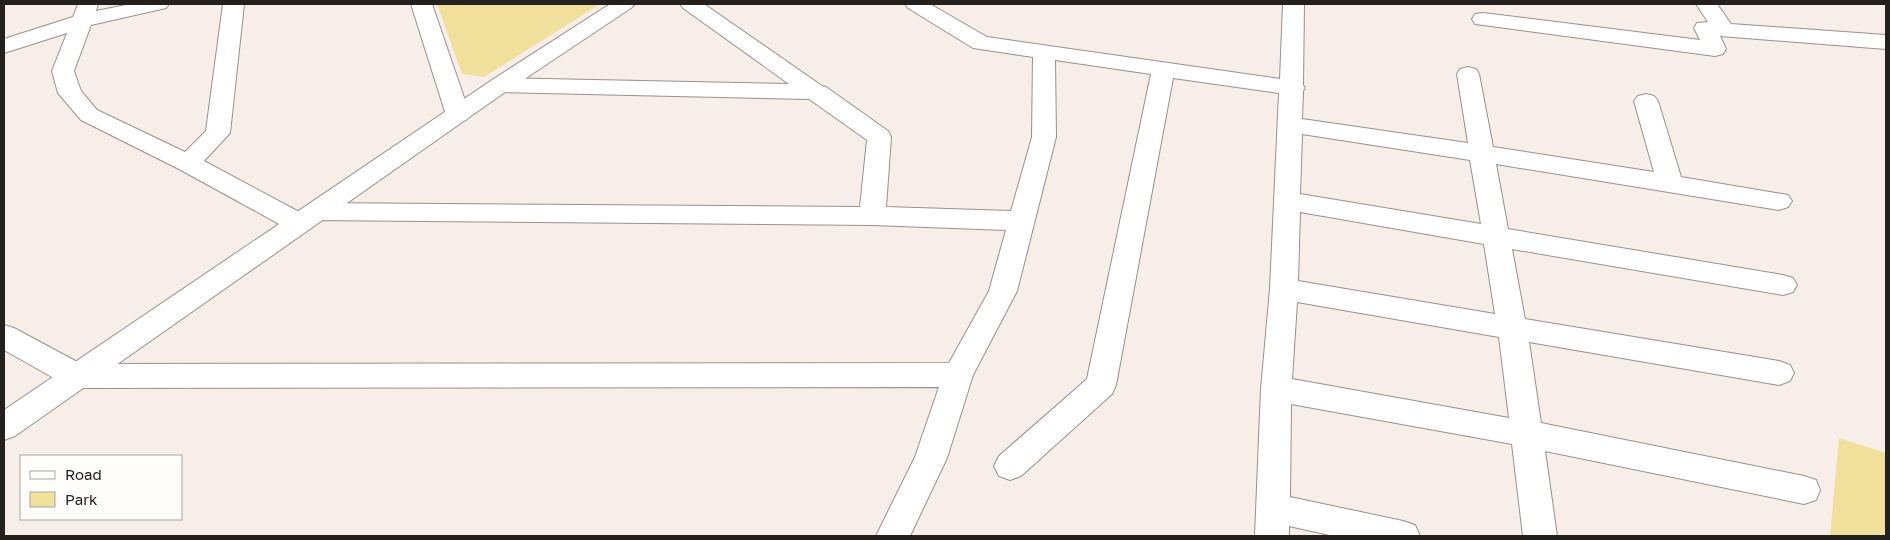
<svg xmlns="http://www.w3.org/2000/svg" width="1890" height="540" font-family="'Golos Text',sans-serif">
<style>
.green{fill:#f1e09c}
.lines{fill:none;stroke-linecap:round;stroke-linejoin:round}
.minor-casing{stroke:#99908c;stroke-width:2}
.tertiary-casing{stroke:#99908c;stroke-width:2}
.minor{fill:#fff;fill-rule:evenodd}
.tertiary{fill:#fff;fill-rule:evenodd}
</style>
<rect width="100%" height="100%" fill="#f7eee9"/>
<!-- green -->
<g class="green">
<path d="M437 4H600L484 77 462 74Z"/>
<path d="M1839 438 1886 453V536H1830Z"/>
</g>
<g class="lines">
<defs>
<g id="minor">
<path d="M78 4H98L96 11 131 4H169L166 8 91 25 74 71 81 91 97 110 185 152 206 131 223 4H244L230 133 204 161 303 214 306 206 315 203 860 207 867 140 809 99 500 92 492 90 488 85 492 80 500 78 789 84 683 8 680 4H704L822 86 826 87 888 131 891 137 886 207 1011 211 1032 137 1033 57 973 48 908 8 905 4H930L987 37 1280 79 1283 4H1304L1303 85 1305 88 1303 91 1302 119 1468 143 1457 74 1460 69 1468 67 1476 69 1479 74 1493 147 1654 172 1634 101 1638 96 1646 94 1654 96 1658 101 1681 177 1788 195 1792 201 1788 207 1779 210 1496 164 1508 229 1783 275 1793 278 1797 285 1793 292 1783 295 1512 249 1525 319 1779 361 1790 365 1794 373 1790 381 1779 385 1529 342 1541 423 1804 476 1816 480 1820 490 1816 500 1804 504 1545 451 1557 536H1523L1512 444 1291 404 1290 497 1403 521 1415 525 1420 536H1334L1289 526V536H1255L1261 389 1270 289 1279 93 1173 78 1116 385 1112 394 1021 476 1010 480 999 476 994 466 999 456 1087 379 1151 74 1055 60 1056 137 1017 291 973 375 947 458 910 536H876L915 457 939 387 77 388 66 385 4 350V325L14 328 81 364 949 363 989 291 1006 230 872 225 310 220 312 223 308 230 299 232 290 230 179 169 81 120 58 93 52 71 67 33 4 53V39L73 17ZM1302 134 1470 160 1481 224 1300 194ZM1300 212 1484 244 1495 314 1298 281ZM1297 302 1499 337 1509 418 1292 379Z"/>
<path d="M411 4H432L470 115 466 120 458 122 450 120 446 115Z"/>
<path d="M1696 4H1717L1731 24 1886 35V49L1720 36 1726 49 1723 54 1715 56 1483 25 1475 24 1472 19 1475 14 1483 13 1700 40 1694 28 1697 23 1708 22Z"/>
</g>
<path id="tertiary" d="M610 4H635L631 8 508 90 15 436 4 440V410L492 80Z"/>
</defs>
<!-- minor casing -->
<use href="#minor" class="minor-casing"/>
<!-- tertiary casing -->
<use href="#tertiary" class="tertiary-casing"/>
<!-- minor -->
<use href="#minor" class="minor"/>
<!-- tertiary -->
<use href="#tertiary" class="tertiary"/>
</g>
<!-- border -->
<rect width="1890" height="540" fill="none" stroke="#23201e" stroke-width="10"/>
<!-- legend -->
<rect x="20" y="455" width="162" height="65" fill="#fffdfc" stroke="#a7a5a3"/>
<rect x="30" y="471" width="25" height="8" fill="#ffffff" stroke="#a7a5a3"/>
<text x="65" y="480" font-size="15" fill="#23201e">Road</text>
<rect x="30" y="492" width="25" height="15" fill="#f1e09c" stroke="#a7a5a3"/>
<text x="65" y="505" font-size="15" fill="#23201e">Park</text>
</svg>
